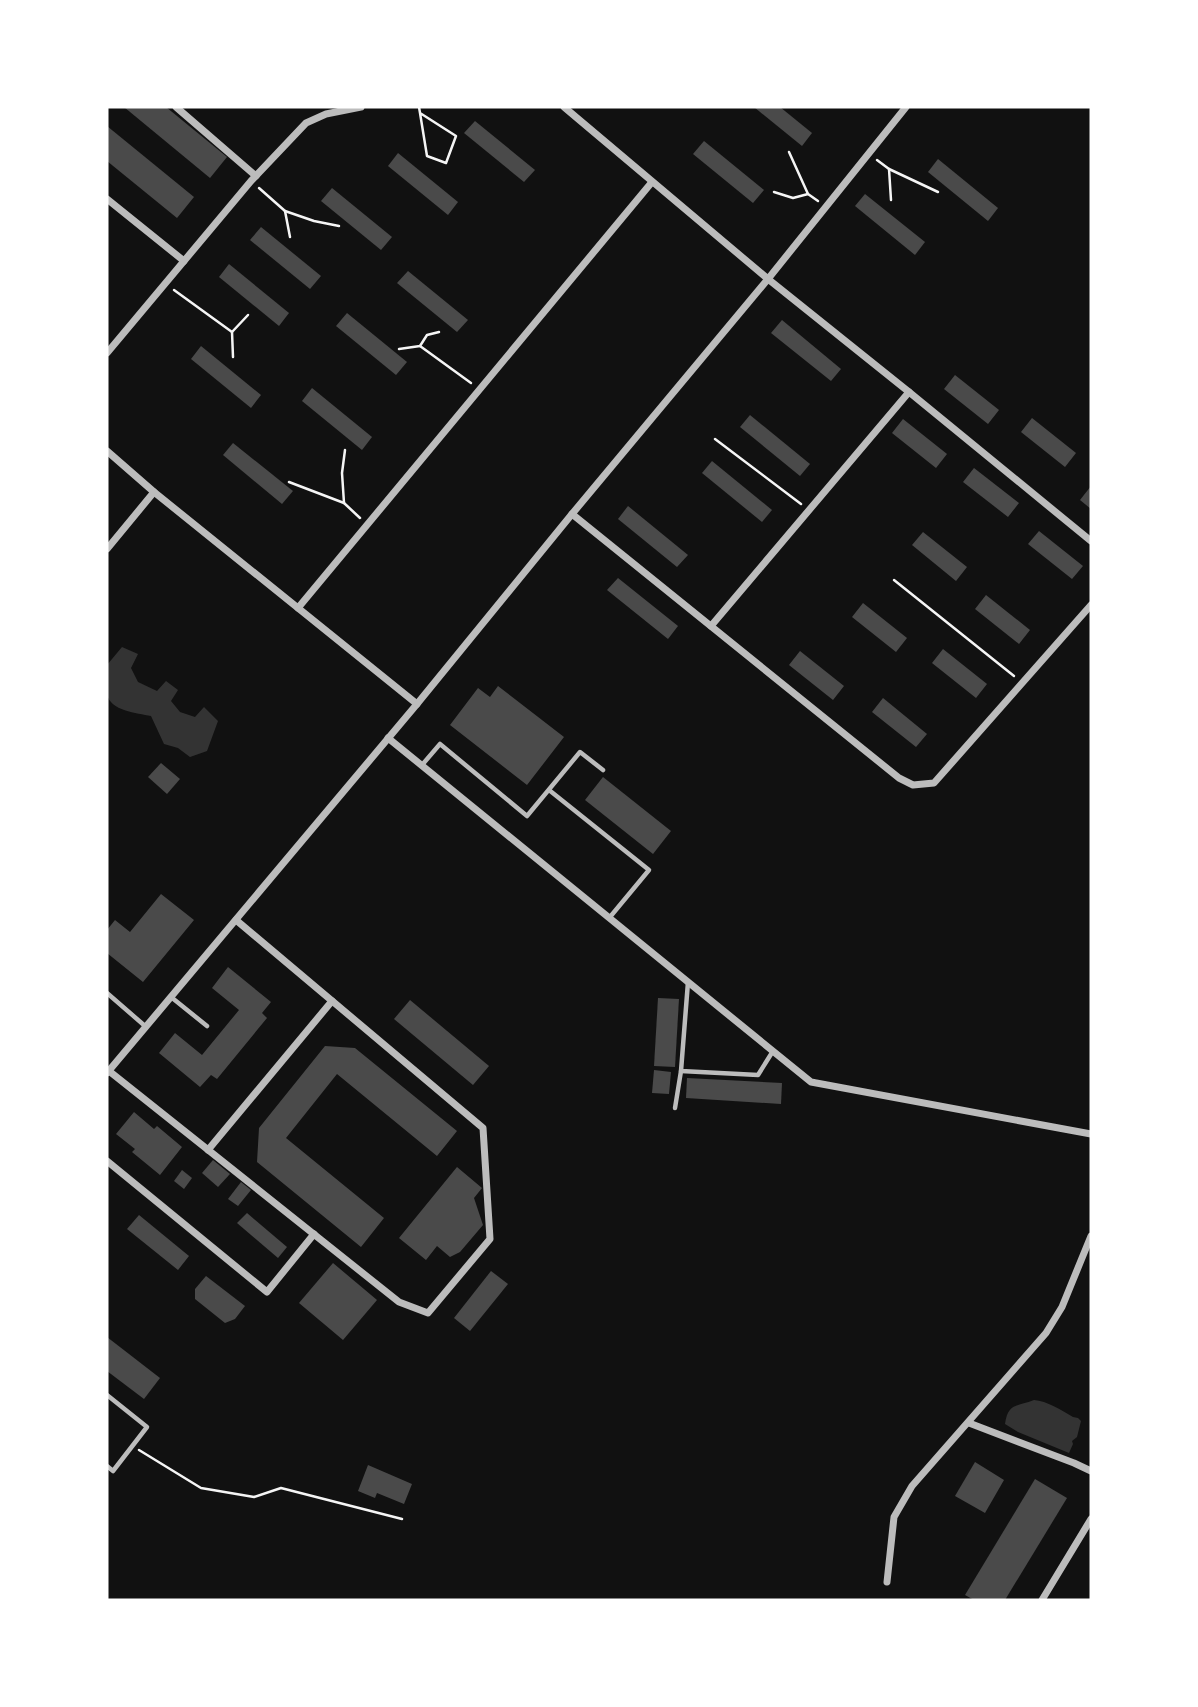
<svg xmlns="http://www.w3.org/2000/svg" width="1198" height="1707" font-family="'Golos Text',sans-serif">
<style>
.water{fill:#333}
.building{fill:#4a4a4a}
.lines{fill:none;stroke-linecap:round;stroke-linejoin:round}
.path{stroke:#f5f5f5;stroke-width:2.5}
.service{stroke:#bcbcbc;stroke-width:4.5}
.minor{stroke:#bcbcbc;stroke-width:7}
</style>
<rect width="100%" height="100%" fill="#111"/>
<!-- water -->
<g class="water">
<path d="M122 647 138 654 131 668 138 682 157 691 166 681 178 690 171 701 180 712 195 717 204 707 218 721 207 751 190 757 178 748 164 744 151 716C137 713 110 711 107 694 105 685 107 674 107 665Z"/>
<path d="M1034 1400C1047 1401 1061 1410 1073 1417L1078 1418 1081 1421 1077 1437 1072 1441 1073 1444 1069 1453 1018 1432 1005 1424C1008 1403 1016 1407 1034 1400Z"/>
</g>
<!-- building -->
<g class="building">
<path d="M124 107H166L227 157 210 178Z"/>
<path d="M754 107H780L812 133 802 146Z"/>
<path d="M475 121 535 170 524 182 464 133Z"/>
<path d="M107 126 194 197 177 218 107 161Z"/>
<path d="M704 141 764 190 753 203 693 154Z"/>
<path d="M398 153 458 202 448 215 388 166Z"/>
<path d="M938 159 998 208 988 221 928 172Z"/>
<path d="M332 188 392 237 381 250 321 201Z"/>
<path d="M865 194 925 242 915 255 855 206Z"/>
<path d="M261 227 321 276 310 289 250 240Z"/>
<path d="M229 264 289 313 279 326 219 277Z"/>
<path d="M408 271 468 320 457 332 397 283Z"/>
<path d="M347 313 407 362 396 375 336 326Z"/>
<path d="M782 320 841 369 831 381 771 333Z"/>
<path d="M201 346 261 395 251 408 191 359Z"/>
<path d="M955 375 999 410 988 424 944 389Z"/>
<path d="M312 388 372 437 362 450 302 401Z"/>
<path d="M750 415 810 464 800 476 740 427Z"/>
<path d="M1032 418 1076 453 1065 467 1021 432Z"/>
<path d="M903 419 947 454 936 468 892 433Z"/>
<path d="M233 443 293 491 282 504 223 455Z"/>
<path d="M712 461 772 510 762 522 702 473Z"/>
<path d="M974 468 1019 503 1008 517 963 482Z"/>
<path d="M1091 486V509L1080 500Z"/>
<path d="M628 506 688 555 677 567 618 519Z"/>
<path d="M1039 531 1083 566 1072 579 1028 544Z"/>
<path d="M923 532 967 567 956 581 912 545Z"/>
<path d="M618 578 678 626 668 639 607 590Z"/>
<path d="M986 595 1030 630 1019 644 975 609Z"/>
<path d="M863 603 907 638 896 652 852 617Z"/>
<path d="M943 649 987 684 976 698 932 663Z"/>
<path d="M800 651 844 686 833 700 789 665Z"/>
<path d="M498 686 564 737 527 785 450 725 478 688 490 697Z"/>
<path d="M883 698 927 734 916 747 872 712Z"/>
<path d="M161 763 180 779 167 794 148 777Z"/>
<path d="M603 777 671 831 653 854 585 800Z"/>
<path d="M161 894 194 920 143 982 107 953V930L115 920 130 932Z"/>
<path d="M228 967 271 1002 262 1013 267 1018 217 1079 211 1075 200 1087 159 1053 175 1033 202 1055 239 1010 212 988Z"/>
<path d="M658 998 679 999 675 1067 654 1066Z"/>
<path d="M410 1000 489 1066 473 1085 394 1019Z"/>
<path d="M325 1046 355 1048 457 1131 437 1156 337 1074 286 1138 384 1218 361 1247 257 1162 259 1128Z"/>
<path d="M654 1070 671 1072 669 1094 652 1093Z"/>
<path d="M687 1078 782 1083 781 1104 686 1098Z"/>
<path d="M134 1112 154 1129 157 1126 182 1147 160 1175 132 1152 135 1149 116 1134Z"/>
<path d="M213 1160 230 1174 218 1187 202 1173Z"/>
<path d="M457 1167 482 1188 474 1198 483 1225 460 1252 450 1257 437 1246 426 1260 399 1238Z"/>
<path d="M182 1170 192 1178 184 1189 174 1181Z"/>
<path d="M241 1182 251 1190 238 1206 228 1199Z"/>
<path d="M247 1213 287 1247 278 1258 237 1223Z"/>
<path d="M139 1215 189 1256 178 1270 127 1229Z"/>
<path d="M333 1263 377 1300 343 1340 299 1303Z"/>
<path d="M491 1271 508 1284 470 1331 454 1318Z"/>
<path d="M206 1276 245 1306 235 1319 225 1323 195 1299V1289Z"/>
<path d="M107 1337 160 1378 144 1399 107 1371Z"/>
<path d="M975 1462 1004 1480 985 1513 955 1496Z"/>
<path d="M368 1465 412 1484 404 1504 377 1493 375 1498 358 1491Z"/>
<path d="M1035 1479 1067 1498 1005 1600H974L965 1595Z"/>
</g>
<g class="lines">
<!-- path -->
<g class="path">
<path d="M419 107 420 113 427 156 446 163 456 136 420 113"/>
<path d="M789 152 808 194 818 201"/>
<path d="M877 160 889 169 938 192"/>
<path d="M889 169 891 200"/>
<path d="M259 188 285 211 290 237"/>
<path d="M774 192 793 198 808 194"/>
<path d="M285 211 314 221 339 226"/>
<path d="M174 290 232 332 233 357"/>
<path d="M232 332 248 315"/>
<path d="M420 346 471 383"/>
<path d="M399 349 420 346 427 335 439 332"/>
<path d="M715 439 801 504"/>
<path d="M289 482 344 503 360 518"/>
<path d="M344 503 342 473 345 450"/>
<path d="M894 580 1014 676"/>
<path d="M139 1450 201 1488 254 1497 281 1488 402 1519"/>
</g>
<!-- service -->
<g class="service">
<path d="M422 765 440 744 527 816 580 752 603 770"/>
<path d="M549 790 649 870 610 917"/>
<path d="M688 982 681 1071 758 1075 773 1051"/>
<path d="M107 993 145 1026"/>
<path d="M171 997 207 1026"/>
<path d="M675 1108 681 1071"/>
<path d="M107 1395 147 1427 113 1471 107 1466"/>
</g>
<!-- minor -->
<g class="minor">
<path d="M176 107 256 176"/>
<path d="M564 107 768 279 909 392 1091 541"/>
<path d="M107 199 184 261"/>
<path d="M107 353 251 181 306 123 326 114 361 107"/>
<path d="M107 451 154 492 417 704"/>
<path d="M572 514 899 778 913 785 934 783 1091 605"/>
<path d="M107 549 154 492"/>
<path d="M298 608 652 182"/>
<path d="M711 626 909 392"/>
<path d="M388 738 811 1082 1091 1134"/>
<path d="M109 1071 399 1302 428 1313 490 1239 483 1128 236 920"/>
<path d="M107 1073 417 704 572 514 768 279 906 107"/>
<path d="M208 1150 332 1001"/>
<path d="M107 1161 267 1292 314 1234"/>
<path d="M969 1423 1074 1463 1091 1471"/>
<path d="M887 1582 894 1517 912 1486 1046 1333 1062 1307 1091 1236"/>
<path d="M1042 1600 1091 1519"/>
</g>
</g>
<!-- border -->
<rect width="1198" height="1707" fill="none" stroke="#ffffff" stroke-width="217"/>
</svg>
